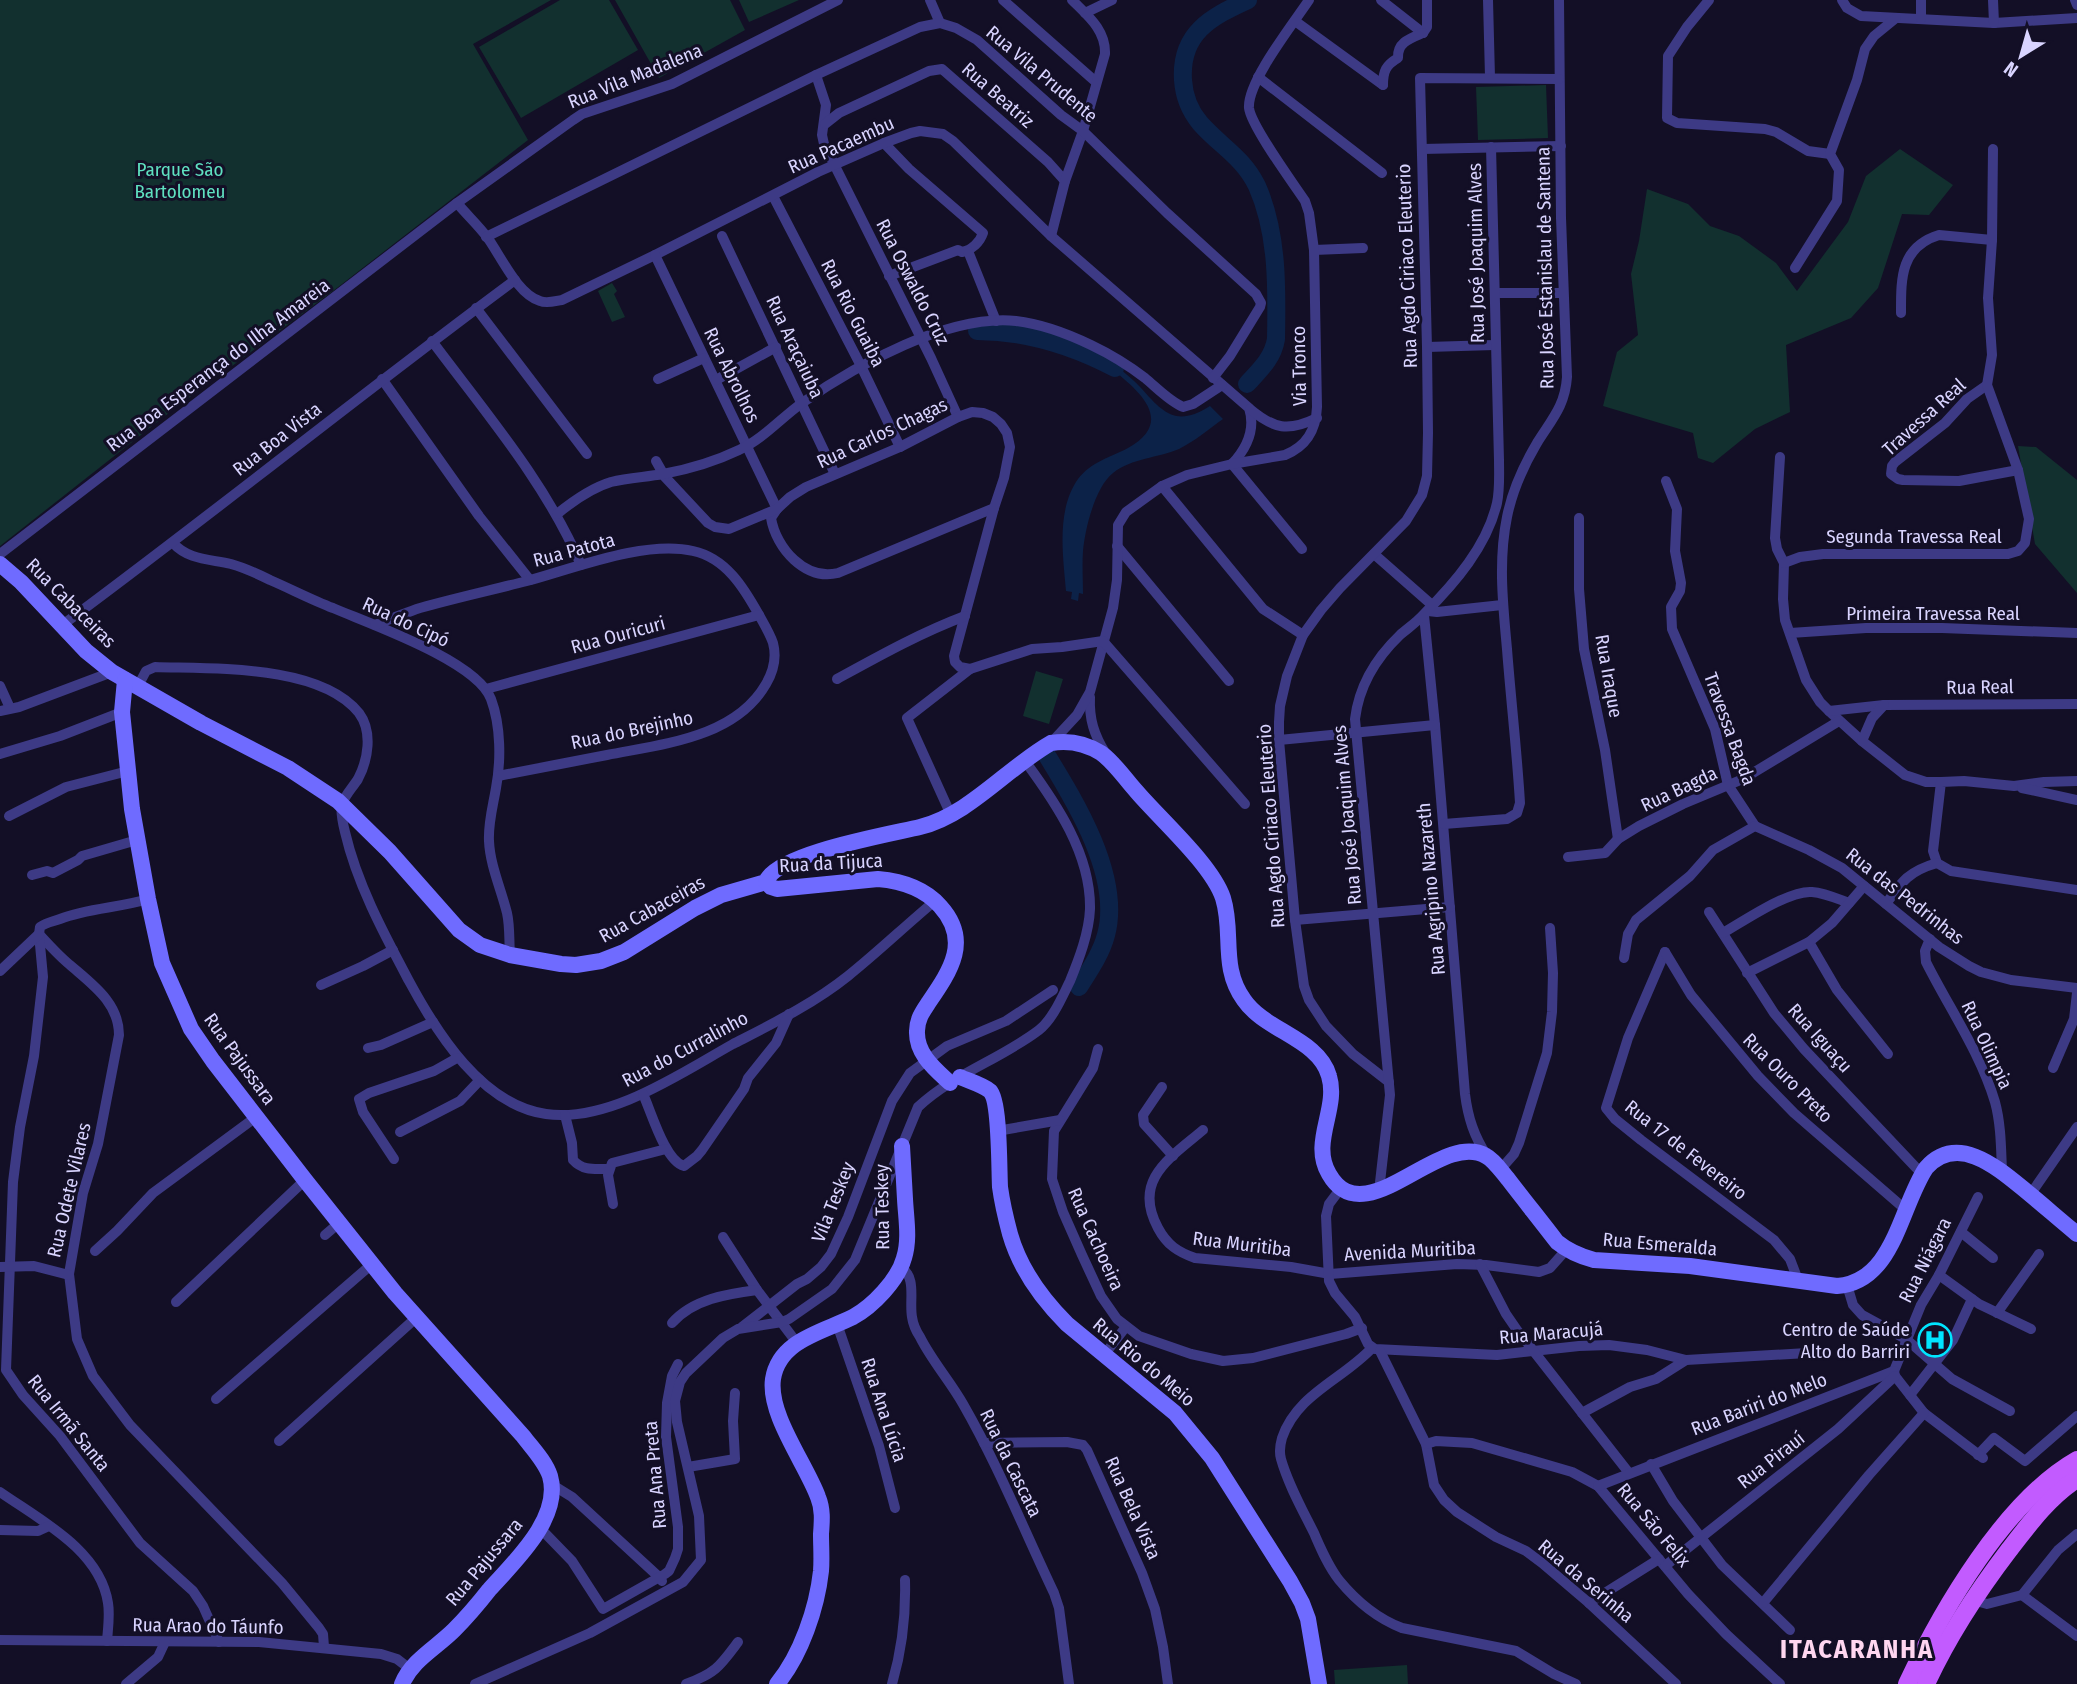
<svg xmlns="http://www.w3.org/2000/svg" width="2077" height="1684" font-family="'Fira Sans Condensed',sans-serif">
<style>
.green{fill:#12302f}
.water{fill:#0c2248}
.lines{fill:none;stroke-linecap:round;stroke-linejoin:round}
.river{stroke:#0c2248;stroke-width:18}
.minor{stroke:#3d3a85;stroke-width:10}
.secondary{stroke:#6f6bff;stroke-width:16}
.primary{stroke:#c25bff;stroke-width:18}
.labels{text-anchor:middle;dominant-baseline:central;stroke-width:6;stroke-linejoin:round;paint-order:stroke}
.street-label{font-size:19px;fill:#d9d4ff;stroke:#130f26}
.park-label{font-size:19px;fill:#5fe0c0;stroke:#130f26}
.poi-label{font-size:19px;fill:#d9d4ff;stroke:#130f26;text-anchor:end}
.district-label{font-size:26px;font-weight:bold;letter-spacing:2px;fill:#ffd6f0;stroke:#130f26}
</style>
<rect width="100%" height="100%" fill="#130f26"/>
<!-- green -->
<g class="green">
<path d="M0 0H551L473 44 528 140 333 291 174 409 0 546Z"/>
<path d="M560 0H609L638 50 521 118 479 47Z"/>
<path d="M615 0H730L745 30 659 78Z"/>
<path d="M739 0H799L749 22Z"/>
<path d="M1546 85 1548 138 1478 140 1476 87Z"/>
<path d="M1900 149 1953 185 1929 215 1902 214 1878 288 1851 318 1786 345 1790 412 1755 429 1713 463 1698 458 1693 433 1603 406 1617 352 1638 335 1631 274 1639 241 1647 189 1688 204 1710 226 1739 236 1776 263 1797 291 1848 222 1866 176Z"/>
<path d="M612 283 617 291 614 294 625 317 612 322 598 291Z"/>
<path d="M2018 446 2036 447 2077 480V593L2035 544Z"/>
<path d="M1036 671 1063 679 1049 724 1023 716Z"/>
<path d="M1407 1665 1408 1684H1335L1334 1670Z"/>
</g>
<!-- water -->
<path class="water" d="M1116 366C1125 373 1134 380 1141 388 1164 414 1177 427 1210 406L1223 419C1209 429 1195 441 1179 449 1158 458 1132 458 1113 473 1095 487 1085 529 1083 551 1082 565 1083 580 1083 594L1079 593 1078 601 1071 599 1072 592 1066 591C1063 556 1056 510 1078 479 1091 462 1111 457 1128 448 1174 422 1142 393 1113 370Z"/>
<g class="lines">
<!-- river -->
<g class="river">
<path d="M977 331C1027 331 1071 345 1115 368"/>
<path d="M1247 384C1260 370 1273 358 1276 339 1277 289 1278 233 1257 186 1243 157 1220 146 1200 123 1190 111 1184 96 1183 80 1180 33 1211 17 1248 0"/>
<path d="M1046 754C1075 801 1122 877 1106 935 1101 954 1089 971 1079 987"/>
</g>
<!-- minor -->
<g class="minor">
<path d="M930 0 940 23"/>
<path d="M1003 0 1096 82"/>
<path d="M1381 0 1423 33"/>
<path d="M1488 0 1490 77"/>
<path d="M1709 0 1687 27 1668 56 1667 118 1677 123 1765 129 1776 132 1808 151 1830 154"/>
<path d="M1842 0 1847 8 1861 16 1994 23 2077 18"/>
<path d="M1921 0V19"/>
<path d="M1993 0 1994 23"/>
<path d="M2075 0 2077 5"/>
<path d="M1085 13 1112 0"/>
<path d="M1295 21 1383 85"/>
<path d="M1423 33 1427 27V0"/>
<path d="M816 75 826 105 822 135 824 144 931 358 958 417"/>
<path d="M1258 77 1382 173"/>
<path d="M1383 85C1383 71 1386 65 1398 58 1397 42 1411 38 1423 33"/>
<path d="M825 124 839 113 929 71 942 69 1048 162 1065 181"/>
<path d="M884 143 909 169 983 233C980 242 972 250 962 252L958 250 889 276"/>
<path d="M1422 149 1561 146"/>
<path d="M773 196 861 366 900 447"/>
<path d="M457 203C467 215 478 225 487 237 501 256 517 294 540 301 547 304 555 301 562 300L655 255 818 172 884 143 911 133 920 131 943 134 953 141 1051 236 1249 408C1256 430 1247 448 1232 464"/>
<path d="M722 236 835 474"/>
<path d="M1051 236 1065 181 1083 131 1105 54C1106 30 1088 16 1072 0"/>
<path d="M486 237 816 75 920 27 940 23 956 28 977 40 1061 115 1083 131 1167 213 1256 294 1261 303 1260 307 1230 356 1213 378"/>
<path d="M1314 250 1363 248"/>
<path d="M968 251 996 321"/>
<path d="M655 255 777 509 771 518C776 548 805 581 838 573L994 508"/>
<path d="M1795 268 1837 201 1839 170 1830 154 1857 80 1865 49 1874 36 1896 18"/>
<path d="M1495 293H1563"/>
<path d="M476 308 587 454"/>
<path d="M1901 313C1901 279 1900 247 1939 235L1992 240"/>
<path d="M432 341C485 412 546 483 581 565"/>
<path d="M1427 347 1495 345"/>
<path d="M382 379 479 516 530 580"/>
<path d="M658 379 704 358"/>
<path d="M716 380 776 347"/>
<path d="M1987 385 1967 399 1945 423 1895 462 1892 466 1891 474 1898 479 1903 480 1959 481 2018 470"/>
<path d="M1250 409C1274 429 1288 432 1317 418"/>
<path d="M1780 457 1775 538 1777 549 1784 563 1783 599 1785 620 1806 680 1820 702 1829 711 1862 741 1905 775 1926 782H1941"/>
<path d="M656 461 665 477 708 523 715 527 729 529 777 509 790 497 806 487 900 447 958 417 972 412 983 413 993 417 1001 424 1007 433 1010 447 1004 478 994 508 954 656 955 662 960 667 970 669"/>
<path d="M1232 464 1302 549"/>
<path d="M1666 481 1677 509 1675 551 1681 583 1680 591 1671 607 1672 629 1715 729 1728 785 1755 826"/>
<path d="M1162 486 1263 609 1303 635"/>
<path d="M557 514C573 501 591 488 611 482 628 478 646 477 663 474 690 469 714 462 739 450 762 440 781 418 802 403 856 365 949 314 1016 321 1042 324 1068 334 1091 345 1110 354 1128 365 1145 378 1157 388 1169 401 1183 407L1193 404 1222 385"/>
<path d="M1579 518V589L1584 649 1605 750 1618 839"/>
<path d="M173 543C188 560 210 559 231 564 245 568 258 574 270 580 291 589 312 600 333 608 370 624 477 661 491 699 501 726 501 761 496 788 493 806 488 823 489 841 490 865 501 889 507 913 510 926 509 941 510 955"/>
<path d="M1117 546 1229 681"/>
<path d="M0 554 457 203 573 120 582 114 672 84 838 0"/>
<path d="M1374 554 1432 605"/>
<path d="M1784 563 1800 557 1823 554H2008L2018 551 2025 543 2029 519 2018 470 1987 385 1992 355 1988 298 1992 240 1993 149"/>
<path d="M1428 611 1437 612 1502 605"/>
<path d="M1424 615 1435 725 1465 1094C1468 1118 1474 1136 1487 1156"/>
<path d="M375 625C390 619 405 613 420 608 455 598 492 590 527 581 575 568 645 540 693 551 726 558 744 588 759 615 764 624 770 634 773 643 777 658 773 672 766 684 735 738 662 744 607 755 571 762 534 769 498 776"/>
<path d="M61 626C214 513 362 393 515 280"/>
<path d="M1790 633 1866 628H1942L2077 633"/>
<path d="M837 679C879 656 920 633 965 616"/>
<path d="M0 686 10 708"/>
<path d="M138 686 146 671 155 667C212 669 320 664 359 713 373 732 368 760 358 779 353 787 345 795 342 804 340 812 343 824 345 832 357 884 384 934 409 981 437 1033 482 1105 546 1114 609 1123 681 1073 733 1044 772 1024 813 1004 848 976 878 952 906 925 936 900"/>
<path d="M486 689 759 615"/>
<path d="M1090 697C1089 719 1094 735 1106 754"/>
<path d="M0 711 19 707 112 672"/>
<path d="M1829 711 1884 705 2077 704"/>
<path d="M1279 740 1435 725"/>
<path d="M1862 741 1872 718 1884 705"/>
<path d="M1051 743 1077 715 1090 692 1113 608 1117 580 1118 525 1126 512 1162 486 1187 475 1232 464 1285 455C1307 446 1316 430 1317 407L1314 250 1309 213 1305 201C1293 183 1251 126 1249 108 1247 82 1293 24 1309 0"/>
<path d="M0 754 60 736 122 712"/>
<path d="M2077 781 2044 782 2014 786 1964 781 1941 782 1933 851 1937 863 1951 871 2077 890"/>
<path d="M2022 788 2077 800"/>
<path d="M951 815 907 718 970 669 1032 649 1062 647 1103 641 1245 804"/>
<path d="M9 816 66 787 128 771"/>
<path d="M1444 824 1507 819 1517 813 1520 803C1517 752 1511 701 1507 649 1503 605 1498 561 1507 517 1512 492 1524 465 1537 443 1552 419 1565 406 1567 377L1561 218 1559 0"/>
<path d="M1568 857 1605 853 1618 839 1639 826 1683 804 1743 779 1839 721"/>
<path d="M32 875 47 871 53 873 78 860 82 856 137 840"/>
<path d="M1886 904C1902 881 1909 871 1937 863"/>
<path d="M1709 912 1774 1013 1804 1049 1922 1174"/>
<path d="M1295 920 1450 907"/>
<path d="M1723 933C1744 921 1789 890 1812 892 1825 893 1838 899 1849 903"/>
<path d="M39 934C49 945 59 956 70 965 93 985 119 1003 119 1035L98 1144 83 1193 69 1274 77 1339 93 1376 130 1425 282 1583 319 1628 323 1634 324 1647"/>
<path d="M39 934 43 977 34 1056 20 1127 13 1182 6 1370 23 1395 60 1436 140 1543 193 1591 203 1606 219 1642"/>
<path d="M1930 939 1925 951 1926 962C1949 1008 1980 1052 1995 1102 2001 1124 2001 1148 2002 1171"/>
<path d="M1809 942 1837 990 1888 1054"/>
<path d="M1665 952 1628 1038 1606 1108 1615 1119 1641 1140 1774 1240 1790 1259 1798 1280"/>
<path d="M1665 952 1691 995 1758 1076 1794 1113 1906 1210"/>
<path d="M1624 958 1628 934 1636 920 1690 876 1713 850 1755 826 1809 850 1842 868 1939 947 1969 966 1981 972 2011 980 2077 988"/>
<path d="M0 971 39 934 40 927C47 922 52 922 60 919 88 908 119 908 148 899"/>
<path d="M1747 973 1809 942 1832 923 1864 886"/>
<path d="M321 985 363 966 393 950"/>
<path d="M368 1048 381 1045 433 1022"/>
<path d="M1098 1049 1093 1068 1054 1131 1052 1179 1063 1212 1082 1255 1101 1296 1117 1319 1139 1336 1191 1354 1223 1361 1253 1358 1346 1334 1362 1328"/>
<path d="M2053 1068 2074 1019 2077 993"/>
<path d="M1389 1082 1353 1054 1326 1026 1309 1000 1304 986 1295 920 1279 740V722L1280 706 1287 676 1303 635 1321 610 1340 588 1406 521 1422 495 1427 476 1428 433 1427 347 1420 78 1559 79"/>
<path d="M1162 1087 1143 1115 1144 1124 1173 1156"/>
<path d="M643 1094C651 1111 665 1161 684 1166L697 1156 702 1150 744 1089 748 1078 776 1043 789 1014"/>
<path d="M565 1115 572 1143 573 1160C583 1171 594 1169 608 1169"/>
<path d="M1203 1130C1170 1158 1132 1180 1158 1228 1167 1245 1178 1252 1195 1258L1291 1267 1330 1274 1457 1264 1486 1265 1539 1272 1550 1268 1566 1250"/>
<path d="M997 1131 1060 1120"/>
<path d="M400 1132 460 1101 480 1080"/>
<path d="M394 1159 363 1112 359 1099 369 1093 434 1071 457 1058"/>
<path d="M1500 1170 1514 1154 1519 1143 1547 1053 1552 1012 1553 973 1550 928"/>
<path d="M1341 1188 1329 1204 1326 1216 1329 1281 1335 1293 1355 1317 1368 1344 1375 1349 1497 1355 1579 1346 1609 1345 1647 1350 1686 1360 1807 1353"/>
<path d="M1379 1191 1390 1095 1355 719C1359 686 1376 658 1400 635 1408 628 1417 622 1424 614 1455 583 1487 546 1497 503 1500 489 1499 474 1499 460L1491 147"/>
<path d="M2030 1195 2077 1127"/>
<path d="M613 1204 608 1175 612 1163 666 1149"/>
<path d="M1961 1232 1993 1258"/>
<path d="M325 1235 339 1223"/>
<path d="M723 1237 757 1290 797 1343"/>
<path d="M95 1251 117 1231 153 1193 256 1117"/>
<path d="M1480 1264 1506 1314 1517 1330 1629 1473"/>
<path d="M0 1267 34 1266 69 1275"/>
<path d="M901 1267C917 1278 909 1300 912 1317 913 1324 916 1331 920 1337 932 1361 950 1381 963 1404 998 1465 1024 1530 1054 1593L1059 1608 1069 1684"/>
<path d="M1939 1275 1979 1304 2031 1329"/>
<path d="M1847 1285 1853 1305 1862 1315 1906 1339 1952 1379 2010 1411"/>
<path d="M176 1302 305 1180"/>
<path d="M1997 1313 2039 1254"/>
<path d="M672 1323C693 1299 727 1294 757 1290"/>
<path d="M837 1324 879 1446 895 1508"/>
<path d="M742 1327 797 1284 807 1279 821 1267 831 1254 848 1217 892 1101 910 1073 947 1046 1006 1021 1053 990"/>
<path d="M1372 1348C1342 1380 1297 1394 1282 1438 1280 1445 1279 1452 1281 1459 1288 1484 1302 1509 1314 1533 1321 1549 1328 1566 1339 1580 1357 1602 1376 1618 1402 1628L1516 1651 1554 1674 1576 1684"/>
<path d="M1380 1351 1426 1444 1434 1485 1444 1500 1457 1512 1496 1537 1526 1551 1542 1563 1589 1603 1676 1684"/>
<path d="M1104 1355 1125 1328"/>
<path d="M1894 1371 1921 1305 1939 1275 1978 1197"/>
<path d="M1910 1395 1953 1340 1972 1299"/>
<path d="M216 1399 372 1264"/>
<path d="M1582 1413 1630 1387 1656 1379 1686 1360"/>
<path d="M279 1441 417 1317"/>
<path d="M984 1443 1067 1442 1083 1445 1087 1450 1142 1573 1155 1609 1163 1647 1168 1684"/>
<path d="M1426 1444 1436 1441 1472 1443 1572 1472 1598 1486 1688 1594 1726 1634 1780 1684"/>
<path d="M1978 1455 1994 1438 2025 1461 2077 1416"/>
<path d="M1651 1464 1673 1501 1722 1565 1790 1630"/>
<path d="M688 1467 735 1459 733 1421 735 1393"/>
<path d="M551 1484 572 1497 659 1577 662 1581"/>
<path d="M1598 1486 1894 1371 1895 1376 1924 1413 1983 1458"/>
<path d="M0 1492C40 1520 100 1550 108 1603 110 1615 108 1628 107 1641"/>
<path d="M540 1528 572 1561 603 1609 665 1574 669 1571 675 1558 678 1549V1527L666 1437 667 1403 672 1376 678 1364"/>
<path d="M0 1530 38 1531 49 1526"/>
<path d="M1665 1566 1838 1429 1895 1376"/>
<path d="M2022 1595 2077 1636"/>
<path d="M1973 1600 1987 1604 2022 1595 2058 1550 2077 1534"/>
<path d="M1589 1603 1659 1559"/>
<path d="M1763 1603 1869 1475 1924 1413"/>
<path d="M0 1640 259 1642 381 1654 397 1659 410 1669"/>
<path d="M126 1684 158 1657 165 1642"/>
<path d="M475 1684 590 1633 683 1582 701 1560 699 1516 677 1422 675 1401 680 1382 686 1373 723 1338 738 1329 782 1322 789 1319 832 1289 855 1260 918 1107C953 1074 1001 1059 1039 1030 1053 1019 1062 997 1070 981 1079 959 1089 933 1090 909 1091 854 1056 803 1025 761"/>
<path d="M686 1684C716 1673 720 1666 738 1642"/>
<path d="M892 1684C902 1650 906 1616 905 1580"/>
</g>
<!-- secondary -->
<g class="secondary">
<path d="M0 564 21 582 86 651 112 672 201 723 288 768 338 801 390 852 459 930 480 945 510 955 561 964 576 965 601 961 624 952 695 908 721 895 766 882C774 854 891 834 920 827 969 815 1007 768 1051 743 1069 740 1085 743 1101 753 1115 763 1125 779 1137 792 1161 820 1212 865 1223 898 1234 933 1220 967 1244 1000 1265 1031 1319 1039 1329 1076 1339 1109 1310 1142 1329 1174 1365 1237 1440 1129 1486 1156 1494 1160 1502 1172 1508 1179 1524 1200 1541 1221 1557 1242 1568 1251 1579 1256 1594 1260L1690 1266 1837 1286C1894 1282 1900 1207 1926 1168 1958 1132 1999 1169 2026 1191 2043 1205 2060 1220 2077 1234"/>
<path d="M125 680 122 712 132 809 148 899 162 963 191 1029 213 1061 305 1180 395 1293 523 1436C532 1448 545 1461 550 1476 562 1518 514 1562 489 1590 478 1604 466 1618 454 1630 436 1648 412 1660 402 1684"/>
<path d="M766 882 771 887 777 889 878 879C901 881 924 888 940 906 971 940 951 970 929 1002 923 1011 917 1019 917 1031 916 1054 935 1069 950 1083"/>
<path d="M960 1077C969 1081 983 1085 990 1091 1000 1101 999 1170 1000 1187 1002 1202 1006 1219 1010 1234 1020 1269 1042 1299 1067 1324L1175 1413 1212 1458 1290 1581 1302 1603 1308 1619 1319 1684"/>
<path d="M777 1684C801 1655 817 1608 821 1571 822 1559 821 1546 821 1534 822 1521 823 1509 818 1497 806 1464 768 1415 773 1379 779 1340 823 1332 853 1317 873 1306 898 1280 904 1258 910 1239 906 1219 905 1199 904 1182 903 1164 902 1146"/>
</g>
<!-- primary -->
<g class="primary">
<path d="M1907 1684C1942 1610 2005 1501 2077 1460"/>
<path d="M1926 1684C1948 1636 1977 1592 2009 1550 2029 1524 2050 1496 2077 1479"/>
</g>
</g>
<!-- icons -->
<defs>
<symbol id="hospital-ring" viewBox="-11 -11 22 22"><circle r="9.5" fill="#130f26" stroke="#00e5ff" stroke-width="1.5"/><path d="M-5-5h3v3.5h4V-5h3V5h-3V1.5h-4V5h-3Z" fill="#00e5ff"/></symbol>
</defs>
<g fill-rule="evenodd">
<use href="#hospital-ring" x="1916" y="1321" width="38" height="38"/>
</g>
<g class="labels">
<!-- street labels -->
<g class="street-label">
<text transform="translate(1042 74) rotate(40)">Rua Vila Prudente</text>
<text transform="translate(635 76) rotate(-22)">Rua Vila Madalena</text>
<text transform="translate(998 95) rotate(41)">Rua Beatriz</text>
<text transform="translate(841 145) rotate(-24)">Rua Pacaembu</text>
<text transform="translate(1476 253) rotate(-91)">Rua José Joaquim Alves</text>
<text transform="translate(1407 266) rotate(-92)">Rua Agdo Ciriaco Eleuterio</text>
<text transform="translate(1545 268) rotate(-91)">Rua José Estanislau de Santena</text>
<text transform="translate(913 282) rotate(63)">Rua Oswaldo Cruz</text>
<text transform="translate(853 313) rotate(63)">Rua Rio Guaiba</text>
<text transform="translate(795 347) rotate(65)">Rua Araçaiuba</text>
<text transform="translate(218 365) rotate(-37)">Rua Boa Esperança do Ilha Amareia</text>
<text transform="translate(1299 366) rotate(-91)">Via Tronco</text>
<text transform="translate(732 375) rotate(64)">Rua Abrolhos</text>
<text transform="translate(1924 417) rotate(-42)">Travessa Real</text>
<text transform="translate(882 433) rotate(-25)">Rua Carlos Chagas</text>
<text transform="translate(277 439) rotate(-38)">Rua Boa Vista</text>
<text x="1914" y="536">Segunda Travessa Real</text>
<text transform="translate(574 550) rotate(-15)">Rua Patota</text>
<text transform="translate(71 603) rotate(45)">Rua Cabaceiras</text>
<text x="1933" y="613">Primeira Travessa Real</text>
<text transform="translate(406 622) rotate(25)">Rua do Cipó</text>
<text transform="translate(618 635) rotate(-15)">Rua Ouricuri</text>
<text transform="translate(1609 676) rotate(80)">Rua Iraque</text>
<text transform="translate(1980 687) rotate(-1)">Rua Real</text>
<text transform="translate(1730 729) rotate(70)">Travessa Bagda</text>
<text transform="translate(632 730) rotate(-12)">Rua do Brejinho</text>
<text transform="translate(1679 789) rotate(-25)">Rua Bagda</text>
<text transform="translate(1347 815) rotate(-95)">Rua José Joaquim Alves</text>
<text transform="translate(1271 826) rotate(-94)">Rua Agdo Ciriaco Eleuterio</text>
<text transform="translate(831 863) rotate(-3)">Rua da Tijuca</text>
<text transform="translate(1431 889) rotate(-95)">Rua Agripino Nazareth</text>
<text transform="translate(1905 896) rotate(38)">Rua das Pedrinhas</text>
<text transform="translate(652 909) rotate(-29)">Rua Cabaceiras</text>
<text transform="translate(1820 1038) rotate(48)">Rua Iguaçu</text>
<text transform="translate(1987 1045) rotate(65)">Rua Olimpia</text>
<text transform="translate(685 1049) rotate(-28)">Rua do Curralinho</text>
<text transform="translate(240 1059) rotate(54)">Rua Pajussara</text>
<text transform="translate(1788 1078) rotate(45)">Rua Ouro Preto</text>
<text transform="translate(1686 1150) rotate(38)">Rua 17 de Fevereiro</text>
<text transform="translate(69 1190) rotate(-77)">Rua Odete Vilares</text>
<text transform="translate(833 1202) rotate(-68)">Vila Teskey</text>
<text transform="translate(882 1207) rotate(-91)">Rua Teskey</text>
<text transform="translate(1096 1239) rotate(66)">Rua Cachoeira</text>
<text transform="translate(1242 1244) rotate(7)">Rua Muritiba</text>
<text transform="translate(1660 1244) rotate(5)">Rua Esmeralda</text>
<text transform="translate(1410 1251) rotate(-3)">Avenida Muritiba</text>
<text transform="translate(1925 1260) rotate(-63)">Rua Niágara</text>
<text transform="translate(1551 1333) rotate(-5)">Rua Maracujá</text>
<text transform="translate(1144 1362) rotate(40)">Rua Rio do Meio</text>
<text transform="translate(1759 1404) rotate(-21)">Rua Bariri do Melo</text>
<text transform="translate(884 1410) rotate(72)">Rua Ana Lúcia</text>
<text transform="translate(69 1423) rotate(51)">Rua Irmã Santa</text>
<text transform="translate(1771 1460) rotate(-38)">Rua Pirauí</text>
<text transform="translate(1011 1463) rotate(64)">Rua da Cascata</text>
<text transform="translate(655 1475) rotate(-95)">Rua Ana Preta</text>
<text transform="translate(1133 1508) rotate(66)">Rua Bela Vista</text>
<text transform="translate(1654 1525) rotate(50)">Rua São Felix</text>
<text transform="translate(484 1562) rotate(-50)">Rua Pajussara</text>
<text transform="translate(1586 1581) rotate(40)">Rua da Serinha</text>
<text transform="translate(208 1626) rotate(1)">Rua Arao do Táunfo</text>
</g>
<!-- park labels -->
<g class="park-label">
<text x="180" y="169">Parque São<tspan x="180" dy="22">Bartolomeu</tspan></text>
</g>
<!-- poi labels -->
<g class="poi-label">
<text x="1910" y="1329">Centro de Saúde<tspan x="1910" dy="22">Alto do Barriri</tspan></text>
</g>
<!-- district labels -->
<g class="district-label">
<text x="1857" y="1649">ITACARANHA</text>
</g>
</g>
<!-- north arrow -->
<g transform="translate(2021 56) rotate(217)" stroke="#130f26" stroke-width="5" paint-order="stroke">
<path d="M0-5L12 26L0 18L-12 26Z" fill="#d9d4ff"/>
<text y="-10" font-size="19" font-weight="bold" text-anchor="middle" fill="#d9d4ff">N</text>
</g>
</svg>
